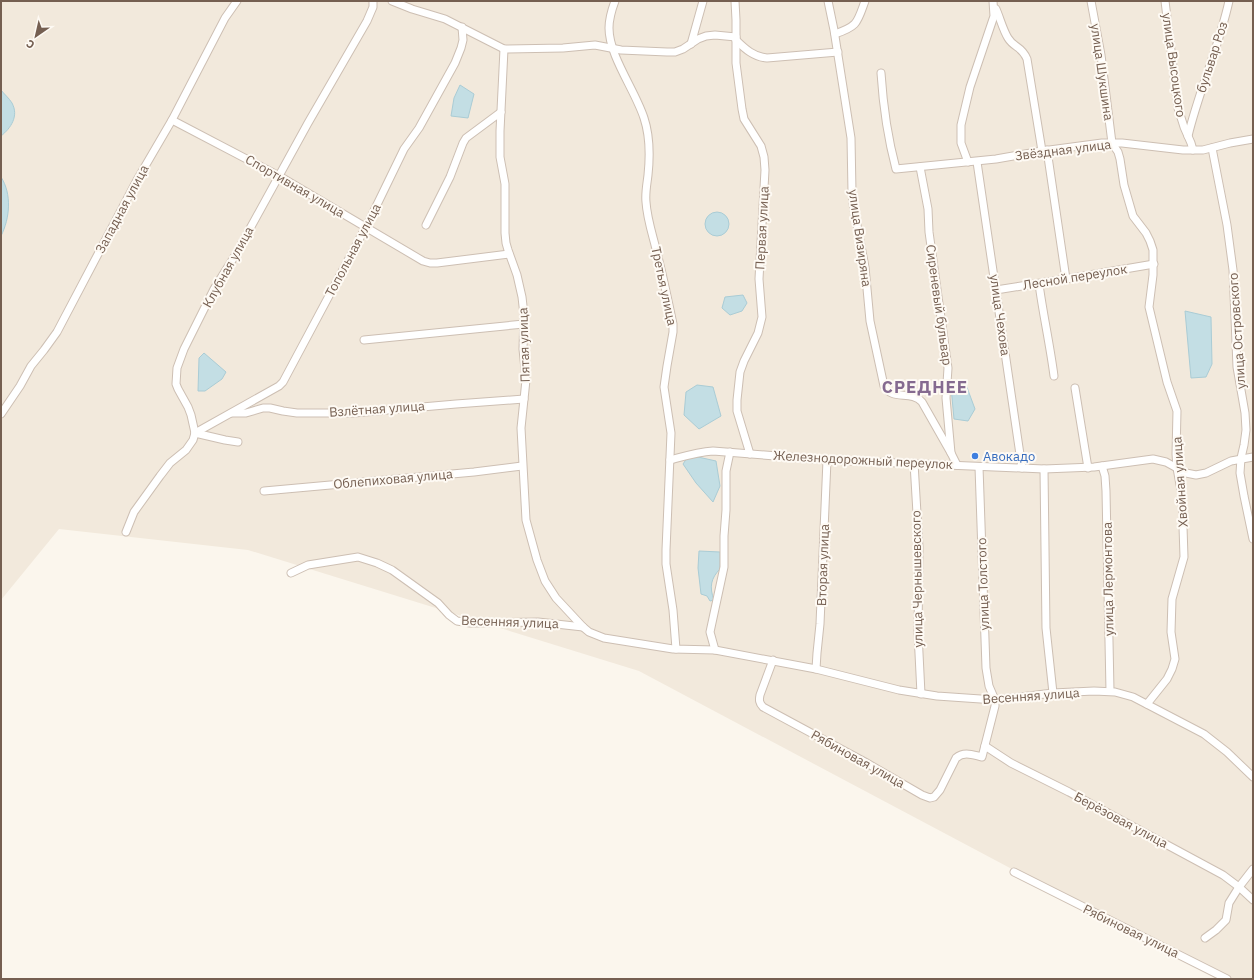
<svg xmlns="http://www.w3.org/2000/svg" width="1254" height="980" font-family="'IBM Plex Sans',sans-serif">
<style>
.residential{fill:#f2e9dc}
.water{fill:#c3dee4;stroke:#aaccd5}
.lines{fill:none;stroke-linecap:round;stroke-linejoin:round}
.minor-casing{stroke:#cdbfb3;stroke-width:9}
.minor{stroke:#fff;stroke-width:7}
.shop-dot{fill:#3f7fe0;stroke:#fefaf4;stroke-width:1.5}
.labels{text-anchor:middle;dominant-baseline:central;stroke-width:4;stroke-linejoin:round;paint-order:stroke}
.street-label{font-size:13px;fill:#755f51;stroke:#fefaf4}
.shop-label{font-size:13px;fill:#366cbe;stroke:#fefaf4;text-anchor:start}
.district-label{font-size:17px;font-weight:bold;letter-spacing:1px;fill:#856a90;stroke:#fefaf4}
</style>
<rect width="100%" height="100%" fill="#fbf6ed"/>
<!-- residential -->
<path class="residential" d="M1 1H1253V979H1219L639 671 248 550 59 529 1 600Z"/>
<!-- water -->
<g class="water">
<path d="M460 85 474 94 468 118 451 116 454 98Z"/>
<path d="M1 90C4 94 9 98 12 103 19 116 11 128 1 136Z"/>
<path d="M1 177C12 194 10 218 1 236Z"/>
<circle cx="717" cy="224" r="12"/>
<path d="M743 295 747 303 742 311 730 315 722 308 725 297Z"/>
<path d="M1185 311 1211 317 1212 364 1206 377 1191 378Z"/>
<path d="M204 353 226 372 222 379 205 391H198L199 358Z"/>
<path d="M965 382 975 409 968 421 954 419 951 387Z"/>
<path d="M697 385 713 387 721 416 699 429 684 415 686 392Z"/>
<path d="M689 455 716 461 720 486 713 502 696 483 683 464Z"/>
<path d="M699 551 720 552V569C711 578 709 587 714 600L710 601 707 596 701 594 698 568Z"/>
</g>
<g class="lines">
<defs>
<g id="minor">
<path d="M392 1 412 9 445 19 504 49 563 48 595 45 621 50 667 52H675L683 49 698 39 706 36 715 35 736 37"/>
<path d="M615 1C612 9 609 19 609 28 609 56 635 90 644 118 650 136 650 156 648 175 647 184 645 193 646 202 647 219 653 236 657 253 663 276 668 300 673 324V332L667 366 664 387 671 433 666 550V564L673 610 676 649"/>
<path d="M735 1 736 20V63L742 109 744 119 761 146 764 157 765 170 759 279 762 317 758 333 744 361 740 372 737 400V411L750 454"/>
<path d="M828 1 834 30 851 138 852 192 853 204 865 267 870 321 884 386C892 401 911 390 922 402L951 453"/>
<path d="M1091 1 1101 55 1112 143 1118 152 1120 159 1124 185 1133 216 1146 233 1150 241 1153 250V275L1149 307 1167 382 1177 411 1176 454 1177 468 1182 496 1184 557 1172 599 1171 632 1175 659 1172 669 1167 679 1147 704"/>
<path d="M1165 1 1178 108 1184 127 1191 143 1193 150"/>
<path d="M996 9C1000 18 1003 30 1008 38 1014 48 1022 46 1027 59L1042 151"/>
<path d="M835 34C858 26 857 23 865 1"/>
<path d="M736 40C745 49 754 57 767 58L838 52"/>
<path d="M691 44 703 1"/>
<path d="M504 49 500 131V157L505 184V233L506 243 508 250 517 275 522 297 524 315 523 349 526 380 521 428 526 520 537 560 545 581 556 598 583 627 589 632 604 638 673 649 715 650 816 669 899 690 937 696 995 700 1053 693 1094 691 1115 692 1133 697 1204 734 1227 752 1253 777"/>
<path d="M881 73C883 104 888 139 896 169L996 159 1042 151 1102 143H1122L1183 150H1203L1230 143 1253 139"/>
<path d="M172 120 279 176 423 261 430 263H437L509 254"/>
<path d="M1188 136C1199 90 1219 47 1229 1"/>
<path d="M1212 148 1227 225 1233 270 1237 367 1245 413 1246 430 1244 445 1241 458 1240 473 1244 496 1253 539"/>
<path d="M1047 150 1066 279"/>
<path d="M968 162 961 143V125L970 87 994 16 993 1"/>
<path d="M977 162 1022 468"/>
<path d="M920 167 928 209 929 232 948 368 946 398 951 453 957 465"/>
<path d="M426 225 450 177 463 143 466 138 501 112"/>
<path d="M1039 284C1043 314 1050 345 1054 376"/>
<path d="M996 290 1066 279 1154 264"/>
<path d="M364 340 524 324"/>
<path d="M1075 388 1088 468"/>
<path d="M232 413H246L263 408H270L283 411 297 413H354L456 404 524 399"/>
<path d="M1 414 20 386 31 366 44 350 57 332 137 180 172 120 225 18 237 1"/>
<path d="M195 433 279 386 283 382 370 219 404 149 419 128 455 63 461 48 463 40 462 27"/>
<path d="M195 433 225 440 238 442"/>
<path d="M670 460C685 456 698 452 713 451L827 460 1044 469 1094 467 1153 459 1166 462 1186 473 1196 475 1206 473 1231 461 1253 457"/>
<path d="M914 463 919 547 918 633 921 694"/>
<path d="M1102 466 1105 476 1106 491 1110 691"/>
<path d="M1044 469 1046 628 1053 693"/>
<path d="M264 491 474 472 522 466"/>
<path d="M126 532 134 512 160 476 170 463 186 450 193 440 195 433 191 415 188 407 178 389 176 384 177 368 184 349 214 289 236 254 308 123 367 21 373 7V1"/>
<path d="M291 573 308 565 358 557 377 563 392 570 438 603 449 615 457 621 470 623 538 622 583 627"/>
<path d="M715 650 710 632 724 567V536L726 510V471L730 452"/>
<path d="M773 660 760 695C759 700 759 703 763 707L865 762 922 795 930 798 934 797 940 790 956 758C964 751 973 755 982 757L995 706V700L989 686 986 668 979 467"/>
<path d="M816 669 817 653 820 624 827 460"/>
<path d="M985 746 1011 763 1069 792 1223 875 1239 887 1253 900"/>
<path d="M1014 872 1227 979"/>
<path d="M1205 938 1216 930 1226 920 1229 903 1239 887 1253 869"/>
</g>
</defs>
<!-- minor casing -->
<use href="#minor" class="minor-casing"/>
<!-- minor -->
<use href="#minor" class="minor"/>
</g>
<!-- markers -->
<circle class="shop-dot" cx="975" cy="456" r="4"/>
<g class="labels">
<!-- street labels -->
<g class="street-label">
<text transform="translate(1212 57) rotate(-72)">бульвар Роз</text>
<text transform="translate(1174 65) rotate(82)">улица Высоцкого</text>
<text transform="translate(1102 72) rotate(82)">улица Шукшина</text>
<text transform="translate(1063 150) rotate(-7)">Звёздная улица</text>
<text transform="translate(295 186) rotate(30)">Спортивная улица</text>
<text transform="translate(122 209) rotate(-62)">Западная улица</text>
<text transform="translate(762 228) rotate(-87)">Первая улица</text>
<text transform="translate(860 238) rotate(82)">улица Визиряна</text>
<text transform="translate(353 250) rotate(-62)">Топольная улица</text>
<text transform="translate(228 267) rotate(-61)">Клубная улица</text>
<text transform="translate(1075 277) rotate(-9)">Лесной переулок</text>
<text transform="translate(664 286) rotate(78)">Третья улица</text>
<text transform="translate(939 305) rotate(82)">Сиреневый бульвар</text>
<text transform="translate(1000 315) rotate(82)">улица Чехова</text>
<text transform="translate(1237 331) rotate(-94)">улица Островского</text>
<text transform="translate(524 345) rotate(-92)">Пятая улица</text>
<text transform="translate(377 409) rotate(-4)">Взлётная улица</text>
<text transform="translate(863 460) rotate(3)">Железнодорожный переулок</text>
<text transform="translate(393 479) rotate(-5)">Облепиховая улица</text>
<text transform="translate(1180 482) rotate(-94)">Хвойная улица</text>
<text transform="translate(823 565) rotate(-88)">Вторая улица</text>
<text transform="translate(917 579) rotate(-91)">улица Чернышевского</text>
<text transform="translate(1108 579) rotate(-91)">улица Лермонтова</text>
<text transform="translate(983 584) rotate(-92)">улица Толстого</text>
<text transform="translate(510 622) rotate(2)">Весенняя улица</text>
<text transform="translate(1031 696) rotate(-4)">Весенняя улица</text>
<text transform="translate(858 759) rotate(29)">Рябиновая улица</text>
<text transform="translate(1121 820) rotate(28)">Берёзовая улица</text>
<text transform="translate(1131 931) rotate(26)">Рябиновая улица</text>
</g>
<!-- shop labels -->
<g class="shop-label">
<text x="983" y="456">Авокадо</text>
</g>
<!-- district labels -->
<g class="district-label">
<text x="925" y="387">СРЕДНЕЕ</text>
</g>
</g>
<!-- border -->
<rect width="1254" height="980" fill="none" stroke="#755f51" stroke-width="4"/>
<!-- north arrow -->
<g transform="translate(36 36) rotate(214)" stroke="#fefaf4" stroke-width="3" paint-order="stroke">
<path d="M0-3L7 15L0 10L-7 15Z" fill="#755f51"/>
<text y="-6" font-size="11" font-weight="bold" text-anchor="middle" fill="#755f51">С</text>
</g>
</svg>
